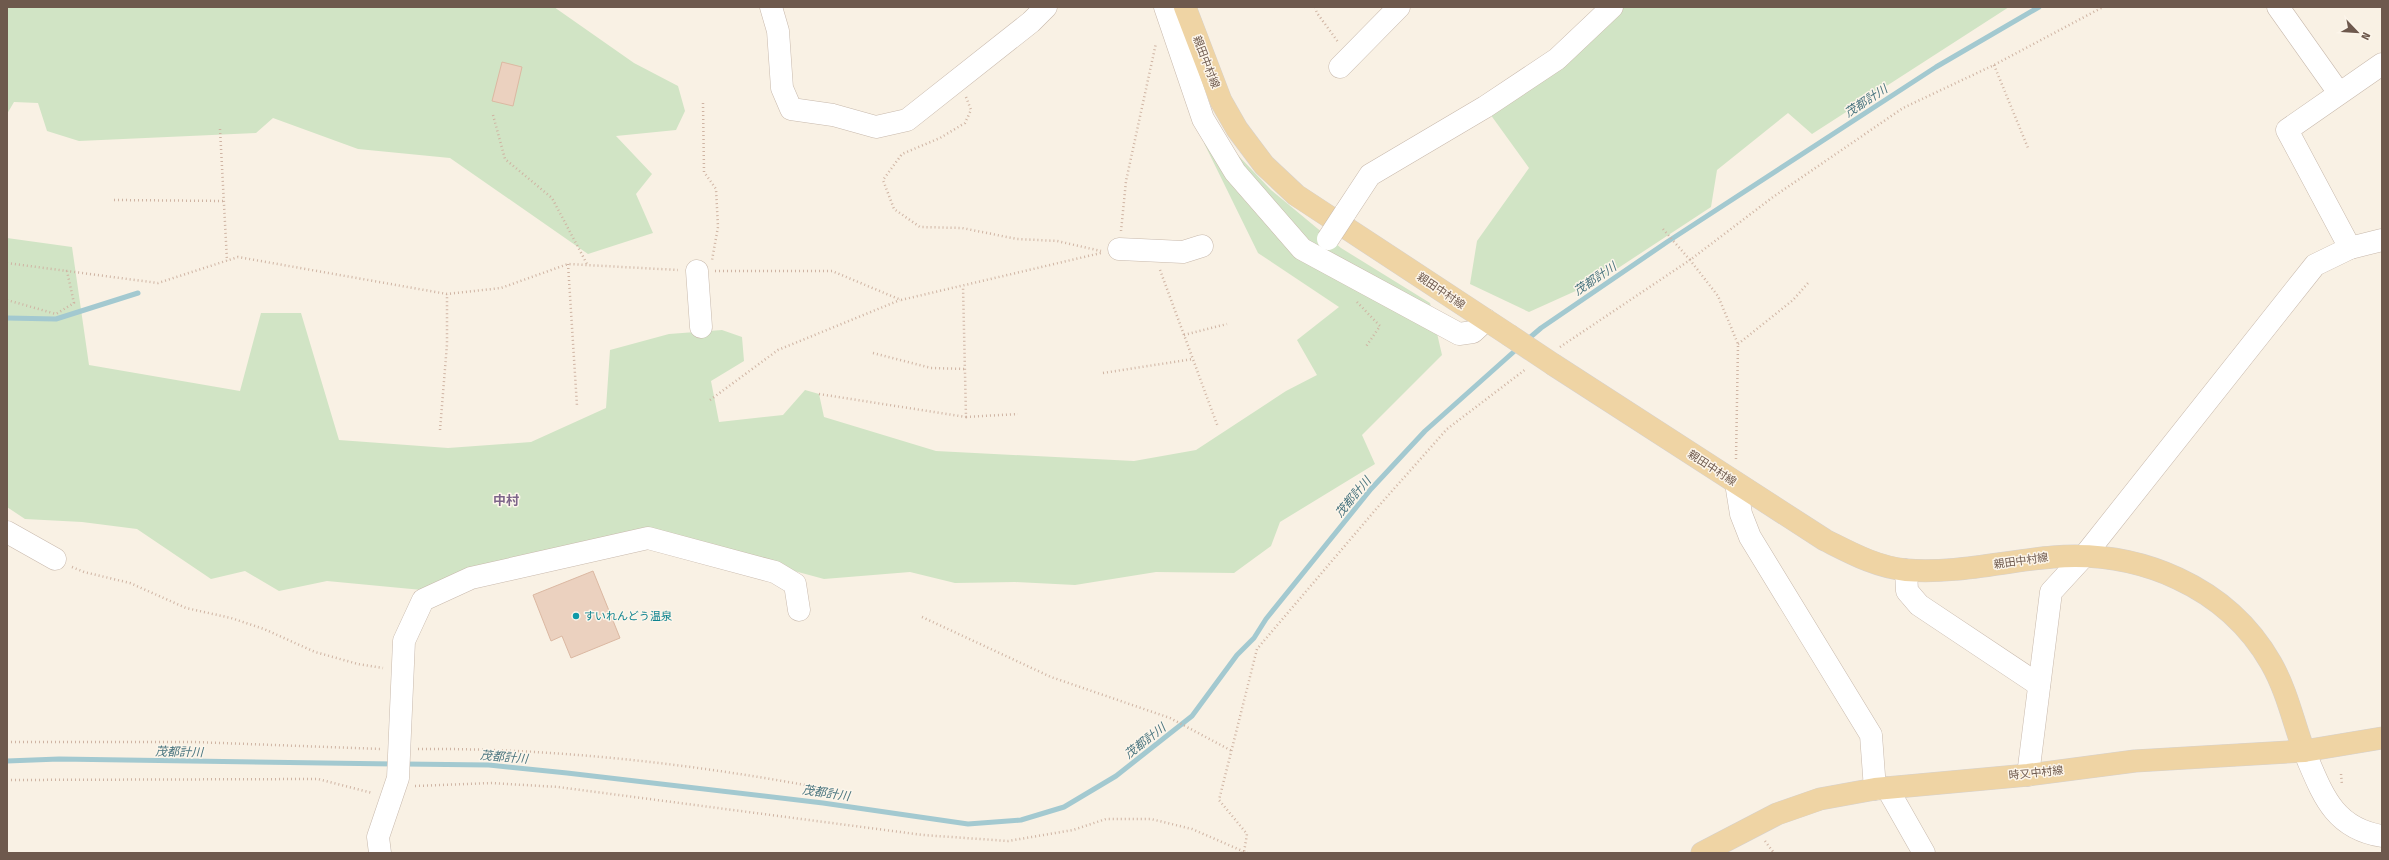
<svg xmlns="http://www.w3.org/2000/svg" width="2389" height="860" font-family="'Fira Sans Condensed','Noto Sans JP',sans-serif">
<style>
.green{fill:#d1e4c5}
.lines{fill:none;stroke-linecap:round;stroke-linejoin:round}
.stream{stroke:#a3c9d0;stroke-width:5}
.building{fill:#ebd1bf;stroke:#dbb8a2}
.minor-casing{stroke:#c8b9ac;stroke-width:23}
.major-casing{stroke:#d6d1cd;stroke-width:23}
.path{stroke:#cfb4a3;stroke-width:2.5;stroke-dasharray:1 3;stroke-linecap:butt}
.minor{stroke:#fff;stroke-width:22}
.major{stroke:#efd4a4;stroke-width:22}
.minor-bridge-casing{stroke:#c8b9ac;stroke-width:23;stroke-linecap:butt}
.major-bridge-casing{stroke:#d6d1cd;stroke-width:23;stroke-linecap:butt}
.minor-bridge{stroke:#fff;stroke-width:22}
.major-bridge{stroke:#efd4a4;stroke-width:22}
.culture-dot{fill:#0f9aa8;stroke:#fcf5ea;stroke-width:1.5}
.labels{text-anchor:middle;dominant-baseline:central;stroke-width:3;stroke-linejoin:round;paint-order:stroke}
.street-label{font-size:11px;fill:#6e594d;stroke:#fcf5ea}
.culture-label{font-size:11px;fill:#0d838f;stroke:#fcf5ea;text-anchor:start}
.water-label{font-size:12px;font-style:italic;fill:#4a757f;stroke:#fcf5ea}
.quarter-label{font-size:13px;font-weight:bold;fill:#7d658a;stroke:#fcf5ea}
</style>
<rect width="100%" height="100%" fill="#f9f1e4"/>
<!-- green -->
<g class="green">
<path d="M7 7H554L634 63 678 86 685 111 676 130 616 136 652 174 636 194 653 233 588 254 450 158 358 149 273 118 256 133 79 141 47 131 38 103 14 102 7 114Z"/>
<path d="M1612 7 1648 8 2009 7 1812 134 1788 113 1717 170 1711 207 1600 280 1529 312 1470 284 1477 241 1529 168 1485 107Z"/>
<path d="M1204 143 1234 151 1271 190 1341 248 1430 303 1442 355 1362 435 1375 464 1280 522 1271 546 1234 573 1156 572 1075 585 1015 582 955 583 910 572 824 579 649 532 422 590 327 581 279 591 245 571 211 579 137 529 82 522 25 519 7 507V238L72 247 89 365 240 391 261 313H301L339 440 448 448 531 442 606 408 610 350 669 334 722 330 742 337 744 361 711 381 719 422 783 415 805 390 819 394 824 417 936 451 1134 461 1196 450 1286 391 1317 375 1297 340 1339 307 1258 253Z"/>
</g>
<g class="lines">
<!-- stream -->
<g class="stream">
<path d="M7 318 56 319 138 293"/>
<path d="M1527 340 1541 328 1667 242 1936 67 2039 7"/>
<path d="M7 761 59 759 394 764"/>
<path d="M404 764 489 765 567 773 823 803 968 824 1021 820 1064 807 1116 776 1192 716 1237 655 1254 638 1266 619 1371 489 1425 431 1518 348"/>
</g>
</g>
<!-- building -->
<g class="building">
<path d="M502 62 522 67 513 106 492 101Z"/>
<path d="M593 571 620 638 571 658 562 636 551 641 533 595Z"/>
</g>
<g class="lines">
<defs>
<g id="minor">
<path d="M771 7 778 31 782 88 791 109 833 115 876 127 907 120 1031 22 1046 7"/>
<path d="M1165 7 1203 119 1235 172 1302 249 1459 334 1473 332 1486 320"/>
<path d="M2278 7 2339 93"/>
<path d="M1340 67 1399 7"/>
<path d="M1345 213 1370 175 1485 107 1557 59 1612 7"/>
<path d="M2350 248 2287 130 2382 64"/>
<path d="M1119 249 1183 252 1202 246"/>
<path d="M697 271 701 327"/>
<path d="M1736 483 1741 514 1750 537 1871 735 1875 789"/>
<path d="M7 532 55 559"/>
<path d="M1906 570 1907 591 1919 605 2039 685"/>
<path d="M2304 751C2322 792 2332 828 2382 836"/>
<path d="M2028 775 2051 592 2085 555 2315 265 2350 248 2382 240"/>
<path d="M1887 788 1924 853"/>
<path d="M380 853 378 837 398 778 404 641 423 600 471 578 648 538 775 572 795 584 799 610"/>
</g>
<g id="major">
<path d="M1185 7 1221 101 1237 129 1264 165 1296 195 1509 335"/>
<path d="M1554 365 1825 540C1851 553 1876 567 1906 570 1956 574 2004 561 2053 557 2139 550 2227 586 2271 663 2287 691 2293 721 2304 751"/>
<path d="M1702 853 1777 814 1820 799 1875 789 2028 775 2135 761 2304 751 2382 738"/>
</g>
</defs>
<!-- minor casing -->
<use href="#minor" class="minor-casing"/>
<!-- major casing -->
<use href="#major" class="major-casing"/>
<!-- path -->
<g class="path">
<path d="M1315 7 1317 13 1338 42"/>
<path d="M1994 65 2028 148"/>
<path d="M966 97 971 110 965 123 940 138 902 154 883 180 894 209 920 227 962 228 1017 239 1057 241 1101 251"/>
<path d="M703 103 704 172 716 189 718 227 712 260"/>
<path d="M493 115 505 159 552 198 587 264"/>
<path d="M220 129 227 261"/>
<path d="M114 200 225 201"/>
<path d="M1663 229 1690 260 1773 197 1903 108 1994 65 2103 7"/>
<path d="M1121 231 1126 181 1156 43"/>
<path d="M7 263 67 271"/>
<path d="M568 264 577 406"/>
<path d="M1160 270 1218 427"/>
<path d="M715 271H832L901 300 1101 253"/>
<path d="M7 300 56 314 74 303 67 271 158 283 238 257 447 294 501 288 568 264 678 270"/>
<path d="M1357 302 1380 326 1365 348"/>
<path d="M1184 335 1227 324"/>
<path d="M1738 344 1793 300 1808 283"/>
<path d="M1560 347 1690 260 1718 296 1738 344 1736 459"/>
<path d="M873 353 931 368 965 369"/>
<path d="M1103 373 1193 359"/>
<path d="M819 394 966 417 963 286"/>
<path d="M710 400 778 350 900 300"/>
<path d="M966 417 1018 414"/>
<path d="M440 430 447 344V294"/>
<path d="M72 567 84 572 130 583 186 608 231 618 264 629 315 652 358 664 383 668"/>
<path d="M922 617 1051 677 1170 718 1232 751"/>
<path d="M7 742H194L381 749"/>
<path d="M418 749C547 748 678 762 805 785"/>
<path d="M2341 774 2342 785"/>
<path d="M7 780 318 779 372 793"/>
<path d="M415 786 492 783 558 787 923 835 1008 841 1073 830 1106 819H1151L1192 829 1247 853"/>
<path d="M1765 841 1774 853"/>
<path d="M1241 853 1244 852 1247 834 1219 800 1257 649 1377 508 1447 429 1526 369"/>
</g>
<!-- minor -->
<use href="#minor" class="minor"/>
<!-- major -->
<use href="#major" class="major"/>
<defs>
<path id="minor-bridge" d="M1328 239 1345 213"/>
<path id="major-bridge" d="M1509 335 1554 365"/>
</defs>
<!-- minor-bridge casing -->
<use href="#minor-bridge" class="minor-bridge-casing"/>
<!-- major-bridge casing -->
<use href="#major-bridge" class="major-bridge-casing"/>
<!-- minor-bridge -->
<use href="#minor-bridge" class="minor-bridge"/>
<!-- major-bridge -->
<use href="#major-bridge" class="major-bridge"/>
</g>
<!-- markers -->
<circle class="culture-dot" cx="576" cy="616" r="4"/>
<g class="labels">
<!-- street labels -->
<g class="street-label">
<text transform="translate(1206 62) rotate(69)">親田中村線</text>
<text transform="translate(1441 291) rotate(34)">親田中村線</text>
<text transform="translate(1712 468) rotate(33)">親田中村線</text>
<text transform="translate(2021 561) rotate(-8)">親田中村線</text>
<text transform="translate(2036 773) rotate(-6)">時又中村線</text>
</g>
<!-- culture labels -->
<g class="culture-label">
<text x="584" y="616">すいれんどう温泉</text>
</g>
<!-- water labels -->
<g class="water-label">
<text transform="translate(1866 101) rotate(-33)">茂都計川</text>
<text transform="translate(1595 279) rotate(-34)">茂都計川</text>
<text transform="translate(1353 497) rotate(-50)">茂都計川</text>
<text transform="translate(1145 741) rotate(-38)">茂都計川</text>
<text transform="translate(179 752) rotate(1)">茂都計川</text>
<text transform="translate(504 757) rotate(5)">茂都計川</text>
<text transform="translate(826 793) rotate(8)">茂都計川</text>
</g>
<!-- quarter labels -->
<g class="quarter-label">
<text x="506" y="500">中村</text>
</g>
</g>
<!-- border -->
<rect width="2389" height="860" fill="none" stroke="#6e594d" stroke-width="16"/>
<!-- north arrow -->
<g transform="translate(2357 32) rotate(115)" stroke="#fcf5ea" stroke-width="3" paint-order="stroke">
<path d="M0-3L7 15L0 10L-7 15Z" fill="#6e594d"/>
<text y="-6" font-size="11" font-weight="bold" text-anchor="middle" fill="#6e594d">N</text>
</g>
</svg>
